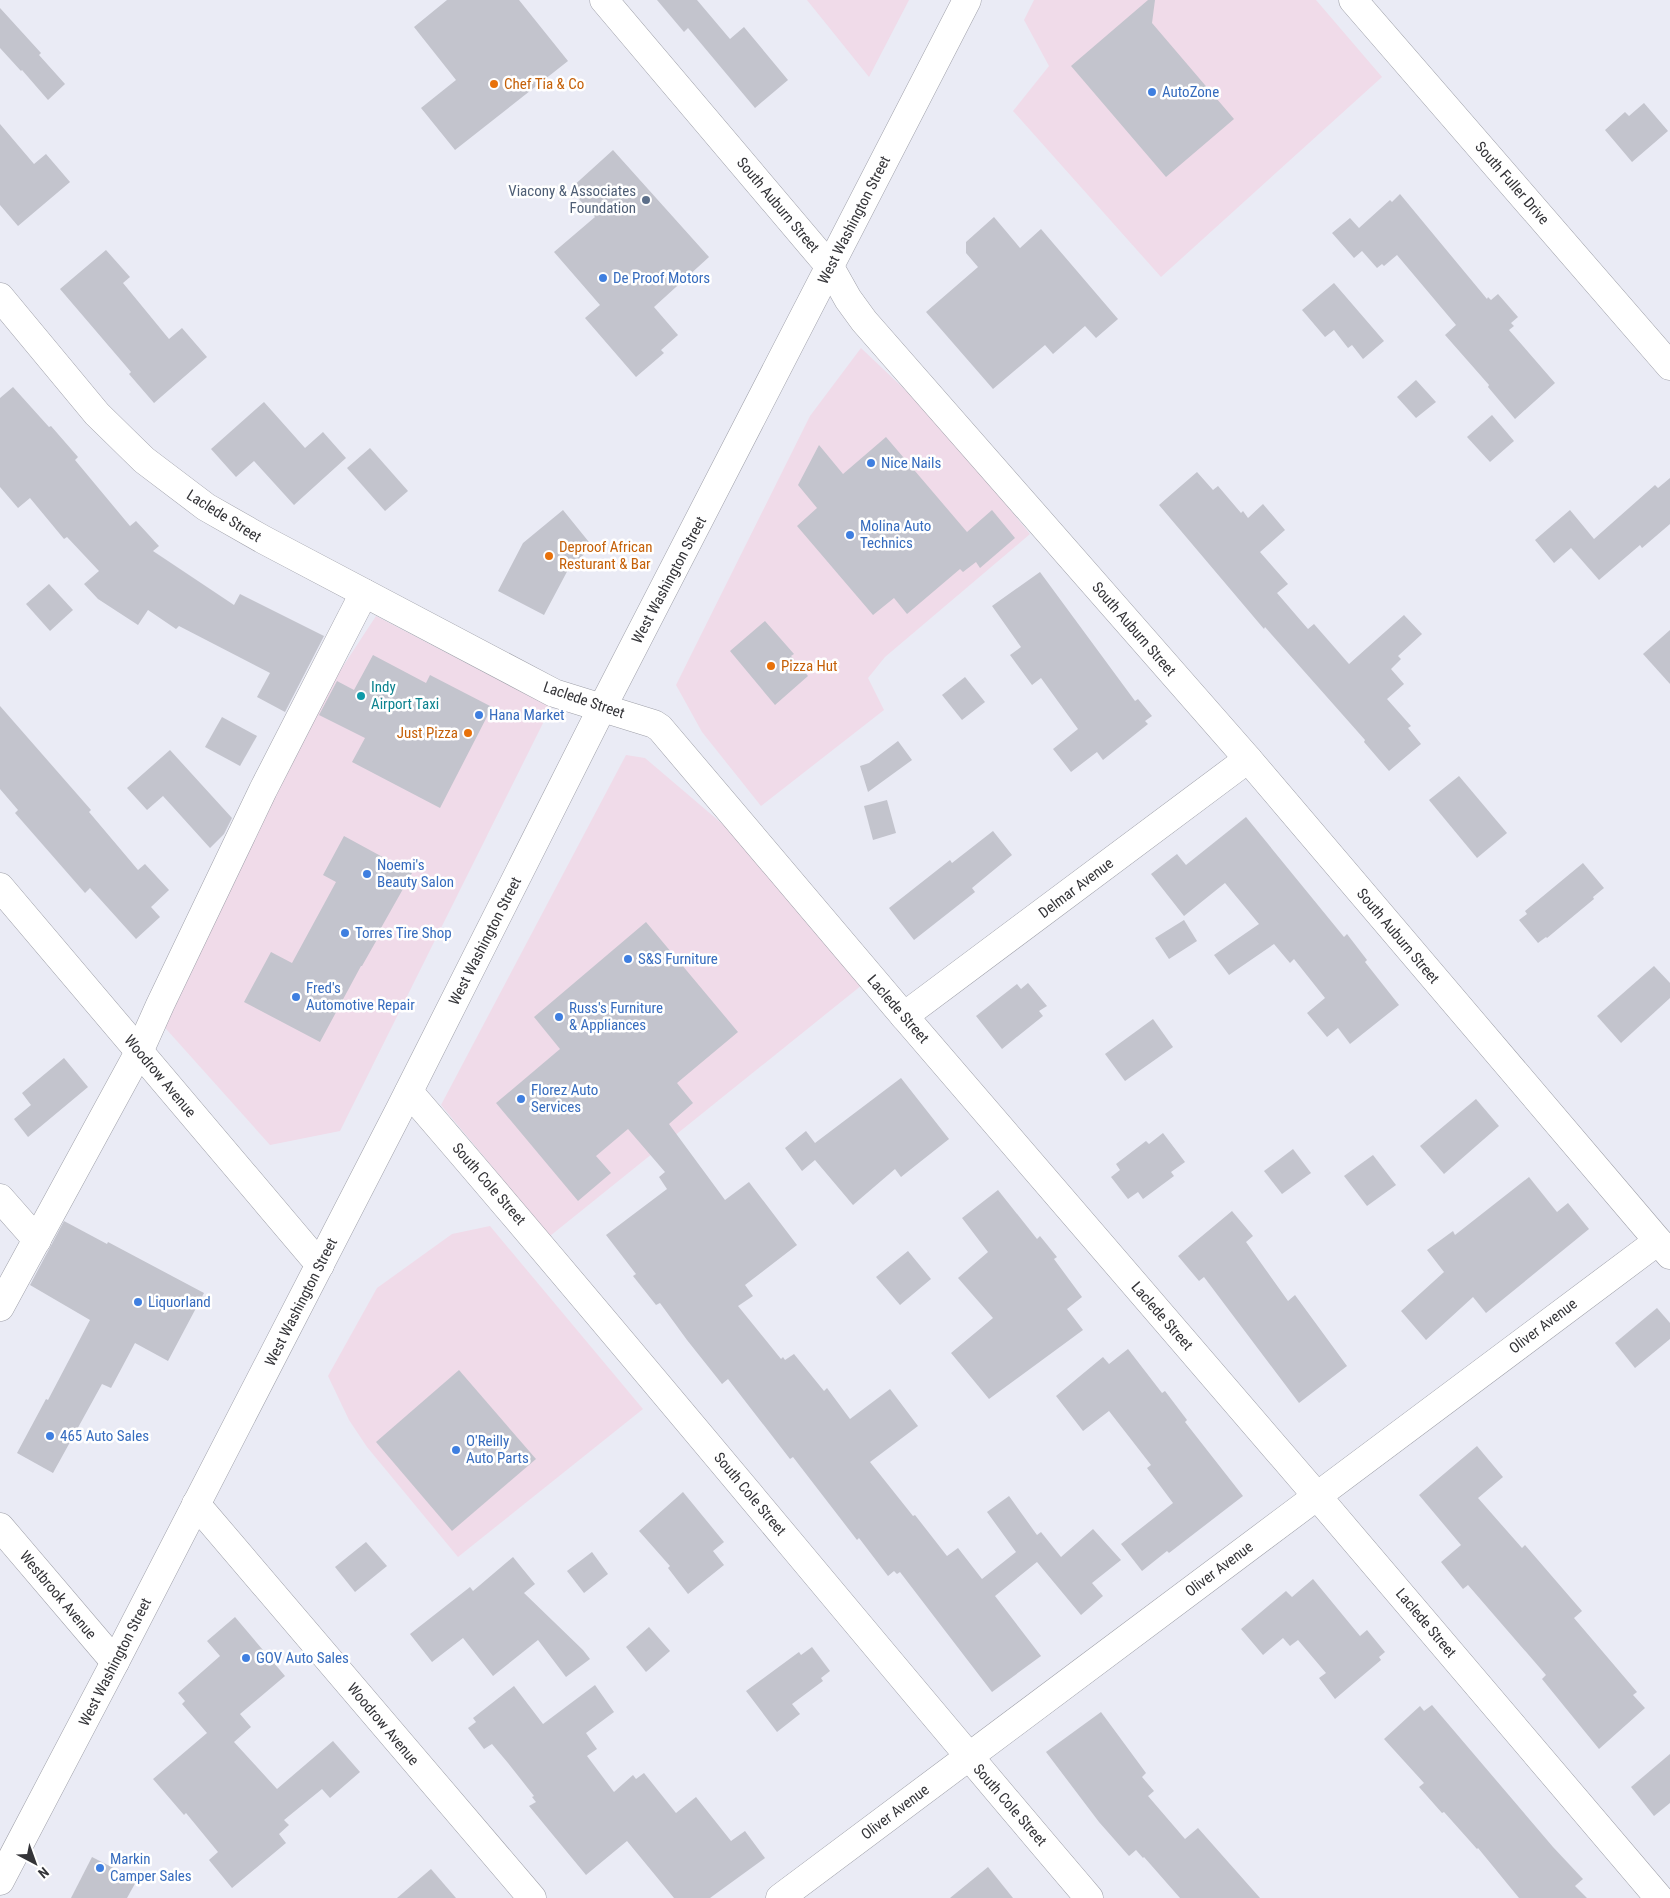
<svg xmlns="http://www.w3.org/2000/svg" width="1670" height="1898" font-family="'Roboto Condensed',sans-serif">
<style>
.commercial{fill:#f0dbe9}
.building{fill:#c3c4cd}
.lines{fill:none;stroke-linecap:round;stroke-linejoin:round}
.minor-casing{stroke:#9fa0a9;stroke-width:29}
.major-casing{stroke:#9fa0a9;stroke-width:29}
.minor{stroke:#fff;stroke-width:28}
.major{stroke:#fff;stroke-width:28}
.food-dot{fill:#e8710a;stroke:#fff;stroke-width:2}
.shop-dot{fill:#3f7fe0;stroke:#fff;stroke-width:2}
.service-dot{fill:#5c6f8a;stroke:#fff;stroke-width:2}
.culture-dot{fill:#0f9aa8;stroke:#fff;stroke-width:2}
.labels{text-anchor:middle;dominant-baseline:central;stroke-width:5;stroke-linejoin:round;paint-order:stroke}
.food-label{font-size:15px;fill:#c56008;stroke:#fff;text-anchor:start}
.shop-label{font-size:15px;fill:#366cbe;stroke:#fff;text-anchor:start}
.street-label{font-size:15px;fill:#343438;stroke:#fff}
.service-label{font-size:15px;fill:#4e5e75;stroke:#fff;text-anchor:end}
.culture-label{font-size:15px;fill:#0d838f;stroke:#fff;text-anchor:start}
</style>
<rect width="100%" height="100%" fill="#eaebf5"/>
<!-- commercial -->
<g class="commercial">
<path d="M807 0H909L869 77Z"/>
<path d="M1034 0H1316L1382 77 1161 277 1013 111 1049 66 1024 20Z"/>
<path d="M861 348 938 421 1030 534 885 657 868 678 884 710 761 806 702 732 676 685 810 416Z"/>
<path d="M376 616 551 707 340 1131 270 1145 159 1021 285 755Z"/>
<path d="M626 755 645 758 726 827 862 985 550 1236 441 1105Z"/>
<path d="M490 1226 643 1409 458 1557 367 1447 349 1420 328 1376 377 1288 452 1234Z"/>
</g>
<!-- building -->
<g class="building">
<path d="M447 0H519L568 61 455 150 421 108 456 80 414 27Z"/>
<path d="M657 0H697L730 39 744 27 788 80 755 108 688 28 684 32Z"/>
<path d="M1148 0H1155L1152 23 1234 119 1166 177 1071 66Z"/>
<path d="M0 8 41 53 39 55 65 84 48 100 22 70 21 71 0 48Z"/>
<path d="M1644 103 1668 131 1632 162 1605 130 1625 112 1629 116Z"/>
<path d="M0 124 34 164 46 154 70 182 18 226 0 205Z"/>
<path d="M613 150 709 257 654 307 678 335 661 350 664 353 636 377 585 318 600 305 554 252 595 217 570 189Z"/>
<path d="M1400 194 1487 299 1488 297 1491 300 1498 294 1518 317 1511 323 1514 326 1509 330 1555 383 1515 419 1488 387 1489 385 1445 335 1456 325 1397 255 1384 266 1382 264 1377 268 1362 251 1354 258 1332 233 1350 218 1359 228 1390 200 1392 202Z"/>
<path d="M994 217 1020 248 1041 229 1118 319 1096 338 1085 326 1053 354 1045 345 993 389 926 312 978 267 966 253V242Z"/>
<path d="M106 250 130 277 123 283 169 339 182 328 207 357 154 403 129 374 131 372 60 289Z"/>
<path d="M1334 283 1384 341 1363 359 1352 345 1348 348 1334 330 1325 337 1302 310Z"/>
<path d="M1416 380 1436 402 1416 418 1397 397Z"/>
<path d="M13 387 49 427 51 426 78 457 75 460 130 526 136 521 159 546 153 551 234 605 240 594 324 636 285 712 257 697 270 673 179 626 176 629 148 610 138 625 98 599 84 584 99 571 67 537 64 539 30 498 18 508 0 487V398Z"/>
<path d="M264 402 305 448 323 432 346 458 294 505 254 461 236 477 211 449Z"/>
<path d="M1492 415 1514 441 1490 462 1467 437Z"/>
<path d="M886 437 967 532 992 510 1015 538 980 568 976 562 963 572 960 569 907 614 894 598 873 615 797 526 817 508 798 485 819 445 843 474Z"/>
<path d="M370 448 408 491 385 511 347 468Z"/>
<path d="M1197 472 1213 490 1218 486 1241 513 1243 511 1248 518 1263 504 1285 530 1260 552 1288 584 1277 593 1308 629 1314 624 1349 664 1404 615 1422 634 1398 656 1401 659 1391 669 1404 684 1387 699 1411 726 1408 728 1421 744 1389 771 1364 742 1365 740 1265 627 1264 629 1159 505Z"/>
<path d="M1670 478V524L1642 548 1640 545 1599 580 1571 548 1554 563 1535 540 1570 510 1594 539 1655 485 1658 488Z"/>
<path d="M563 510 593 547 570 566 544 615 498 591 523 543Z"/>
<path d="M1040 572 1135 701 1138 699 1152 716 1145 721 1148 724 1103 760 1097 752 1071 772 1053 749 1078 729 1041 678 1032 685 1010 655 1021 647 992 606Z"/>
<path d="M49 584 73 610 50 631 26 604Z"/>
<path d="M765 621 794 654 791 656 808 676 775 705 730 651Z"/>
<path d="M1670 630V684L1643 654Z"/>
<path d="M373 655 426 683 430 675 492 707 440 808 352 762 365 738 319 715 337 681 354 690Z"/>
<path d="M965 677 985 702 962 720 942 695Z"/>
<path d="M0 706 91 810 89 812 138 870 145 864 169 890 151 907 160 917 136 939 90 888 85 893 15 813 18 810 0 789Z"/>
<path d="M222 717 257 736 240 766 205 747Z"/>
<path d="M898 741 912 760 868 792 860 766 869 763Z"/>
<path d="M170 750 232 818 224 834 210 848 163 796 147 810 127 788Z"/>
<path d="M1459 776 1507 833 1477 858 1429 800Z"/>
<path d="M887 800 896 833 873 840 864 806Z"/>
<path d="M1246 817 1344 937 1347 934 1367 960 1365 962 1399 1005 1350 1044 1338 1028 1327 1037 1307 1013 1325 998 1294 959 1290 963 1274 944 1229 975 1214 955 1259 924 1225 883 1184 916 1151 874 1177 854 1186 865Z"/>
<path d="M993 831 1012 855 972 888 975 892 914 940 889 908 950 860 952 863Z"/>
<path d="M344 836 412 873 381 928 383 929 362 966H361L320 1042 244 1002 271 952 292 963 336 882 323 875Z"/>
<path d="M1583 863 1604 888 1593 897 1594 899 1547 938 1546 937 1538 943 1519 920 1527 914 1525 911Z"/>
<path d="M1184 920 1197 941 1169 959 1155 938Z"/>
<path d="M646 922 738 1032 677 1083 693 1103 669 1124 725 1200 749 1182 797 1245 745 1285 753 1296 738 1306 781 1359 783 1357 785 1360 794 1354 824 1391 827 1388 850 1419 890 1389 918 1426 870 1462 913 1516 915 1515 947 1556 958 1548 982 1579 1016 1552 987 1512 1009 1496 1037 1535 1041 1532 1061 1557 1093 1529 1121 1560 1092 1583 1103 1596 1081 1615 1037 1562 995 1596 1041 1656 992 1692 900 1572 897 1574 894 1571 888 1576 859 1538 857 1540 793 1457 790 1459 728 1379 722 1384 687 1340 660 1303 656 1305 633 1276 636 1274 606 1235 667 1189 659 1177 665 1172 628 1129 596 1156 611 1173 578 1201 496 1103 560 1049 534 1017Z"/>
<path d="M1654 966 1670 983V998L1621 1043 1597 1016Z"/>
<path d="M1028 983 1047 1006 1039 1011 1043 1016 1002 1049 976 1016 1017 984 1021 989Z"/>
<path d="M1153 1019 1173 1047 1125 1081 1105 1054Z"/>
<path d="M64 1058 88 1087 28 1137 14 1119 31 1105 22 1093Z"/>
<path d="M901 1078 949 1139 901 1177 895 1169 853 1205 815 1160 802 1171 785 1148 806 1131 815 1143Z"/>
<path d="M1476 1099 1499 1126 1444 1174 1420 1146Z"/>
<path d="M1163 1133 1185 1162 1171 1172 1174 1176 1143 1199 1138 1192 1128 1199 1111 1177 1120 1170 1116 1164 1146 1141 1149 1144Z"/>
<path d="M1293 1149 1311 1173 1282 1194 1264 1171Z"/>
<path d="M1373 1155 1396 1185 1367 1206 1344 1176Z"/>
<path d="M1529 1177 1557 1212 1568 1203 1589 1229 1486 1313 1473 1297 1426 1340 1401 1311 1444 1272 1427 1250 1453 1231 1455 1235Z"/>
<path d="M998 1190 1037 1239 1040 1236 1057 1257 1054 1259 1082 1297 1067 1309 1083 1330 989 1399 951 1353 993 1318 958 1278 988 1252 962 1218Z"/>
<path d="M1232 1211 1253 1236 1246 1242 1288 1301 1295 1295 1347 1366 1299 1403 1204 1277 1199 1281 1178 1256Z"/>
<path d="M64 1221 107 1244 108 1242 204 1293 168 1361 135 1343 111 1388 102 1384 53 1473 17 1453 46 1399 48 1400 90 1320 30 1285Z"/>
<path d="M908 1251 931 1279 900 1305 876 1277Z"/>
<path d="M1657 1308 1670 1323V1339L1635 1368 1615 1343Z"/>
<path d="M1128 1349 1162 1393 1165 1391 1187 1420 1185 1422 1243 1496 1169 1553 1167 1551 1142 1571 1121 1544 1173 1503 1147 1468 1151 1465 1109 1411 1083 1431 1056 1396 1103 1357 1109 1364Z"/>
<path d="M459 1370 536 1459 452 1531 376 1442Z"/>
<path d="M1477 1446 1503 1477 1478 1498 1522 1548 1525 1545 1582 1611 1574 1618 1637 1692 1633 1695 1645 1708 1599 1749 1542 1679 1546 1675 1468 1585 1463 1589 1441 1562 1461 1545 1419 1495Z"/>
<path d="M683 1492 724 1542 713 1551 724 1565 688 1594 668 1568 670 1566 639 1531Z"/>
<path d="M366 1542 387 1566 355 1592 335 1567Z"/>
<path d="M592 1552 608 1574 584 1593 567 1571Z"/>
<path d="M513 1557 535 1584 524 1593 583 1650 590 1659 566 1677 538 1640 493 1676 463 1638 432 1662 410 1634 470 1587 473 1591Z"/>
<path d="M1313 1579 1360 1636 1367 1630 1385 1652 1379 1657 1381 1660 1335 1699 1319 1678 1326 1673 1298 1640 1290 1646 1283 1638 1263 1655 1241 1629 1286 1591 1292 1597Z"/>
<path d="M235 1617 285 1676 240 1714 251 1727 234 1742 277 1789 333 1741 360 1772 330 1798 322 1789 284 1820 289 1825 279 1834 286 1843 232 1888 209 1860 218 1852 186 1813 184 1815 153 1779 207 1733 182 1704 185 1701 178 1693 220 1656 207 1641Z"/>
<path d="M649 1627 670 1651 646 1672 626 1647Z"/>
<path d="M812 1647 830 1671 821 1678 823 1681 792 1704 800 1714 777 1732 746 1691 799 1652 801 1655Z"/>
<path d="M595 1685 614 1712 586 1733 597 1749 587 1756 614 1792 633 1775 636 1779 644 1773 676 1813 696 1797 731 1841 745 1831 765 1858 710 1898H674L627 1841 586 1875 529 1806 536 1802 532 1797 534 1796 508 1763 492 1744 484 1749 468 1728 476 1722 473 1718 514 1686 543 1724Z"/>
<path d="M1432 1705 1553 1847 1583 1879 1575 1886 1587 1898H1519L1478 1848 1477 1849 1444 1812 1442 1813 1419 1787 1424 1783 1384 1739 1420 1706 1424 1711Z"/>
<path d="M1101 1712 1146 1773 1142 1777 1154 1791 1148 1796 1185 1839 1198 1828 1260 1898H1180L1144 1857 1143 1858 1136 1850 1129 1856 1099 1822 1046 1752Z"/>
<path d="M1670 1754V1803L1654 1816 1631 1787Z"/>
<path d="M92 1857 137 1880 127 1898H71Z"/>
<path d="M988 1867 1013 1898H950Z"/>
<path d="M431 1869 456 1898H397Z"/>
</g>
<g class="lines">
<defs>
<g id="minor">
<path d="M604 0 830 267 848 299 864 321 1248 759 1670 1255"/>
<path d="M1353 0 1670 366"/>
<path d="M0 297 97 414 144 460 206 507 264 540 554 693 654 724 660 728 904 1016 1317 1496 1659 1898"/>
<path d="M0 887 320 1265"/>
<path d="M904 1016 1248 759"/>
<path d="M409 1092C639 1358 861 1631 1089 1898"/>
<path d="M0 1198 37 1240"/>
<path d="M0 1307 139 1052 160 1005 263 790 364 593"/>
<path d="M196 1504 532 1898"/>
<path d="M0 1527 115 1662"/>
<path d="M780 1898 1658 1241"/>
</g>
<path id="major" d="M0 1881 115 1662 400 1109 602 708 967 0"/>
</defs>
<!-- minor casing -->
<use href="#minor" class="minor-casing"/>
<!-- major casing -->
<use href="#major" class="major-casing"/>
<!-- minor -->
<use href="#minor" class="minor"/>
<!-- major -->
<use href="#major" class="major"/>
</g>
<!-- markers -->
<g class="food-dot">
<circle cx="494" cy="84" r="5"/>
<circle cx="549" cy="556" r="5"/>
<circle cx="771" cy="666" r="5"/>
<circle cx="468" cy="733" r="5"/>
</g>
<g class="shop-dot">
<circle cx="1152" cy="92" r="5"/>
<circle cx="603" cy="278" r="5"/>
<circle cx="871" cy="463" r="5"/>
<circle cx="850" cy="535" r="5"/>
<circle cx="479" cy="715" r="5"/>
<circle cx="367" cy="874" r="5"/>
<circle cx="345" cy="933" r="5"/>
<circle cx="628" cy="959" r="5"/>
<circle cx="296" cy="997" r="5"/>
<circle cx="559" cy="1017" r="5"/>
<circle cx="521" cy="1099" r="5"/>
<circle cx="138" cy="1302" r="5"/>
<circle cx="50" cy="1436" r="5"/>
<circle cx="456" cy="1450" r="5"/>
<circle cx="246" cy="1658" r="5"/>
<circle cx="100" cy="1868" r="5"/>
</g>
<circle class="service-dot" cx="646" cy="200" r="5"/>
<circle class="culture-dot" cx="361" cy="696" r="5"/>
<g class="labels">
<!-- food labels -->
<g class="food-label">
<text x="504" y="84">Chef Tia &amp; Co</text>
<text x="559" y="547">Deproof African<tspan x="559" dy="17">Resturant &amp; Bar</tspan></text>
<text x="781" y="666">Pizza Hut</text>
<text x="458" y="733" text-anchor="end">Just Pizza</text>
</g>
<!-- shop labels -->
<g class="shop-label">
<text x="1162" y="92">AutoZone</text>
<text x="613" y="278">De Proof Motors</text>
<text x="881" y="463">Nice Nails</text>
<text x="860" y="526">Molina Auto<tspan x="860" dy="17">Technics</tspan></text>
<text x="489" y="715">Hana Market</text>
<text x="377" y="865">Noemi's<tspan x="377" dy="17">Beauty Salon</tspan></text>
<text x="355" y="933">Torres Tire Shop</text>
<text x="638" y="959">S&amp;S Furniture</text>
<text x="306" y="988">Fred's<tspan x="306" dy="17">Automotive Repair</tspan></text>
<text x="569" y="1008">Russ's Furniture<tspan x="569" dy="17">&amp; Appliances</tspan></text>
<text x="531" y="1090">Florez Auto<tspan x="531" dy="17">Services</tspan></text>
<text x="148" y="1302">Liquorland</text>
<text x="60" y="1436">465 Auto Sales</text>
<text x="466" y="1441">O'Reilly<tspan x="466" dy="17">Auto Parts</tspan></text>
<text x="256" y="1658">GOV Auto Sales</text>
<text x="110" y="1859">Markin<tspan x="110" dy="17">Camper Sales</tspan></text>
</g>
<!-- street labels -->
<g class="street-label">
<text transform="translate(1512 183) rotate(49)">South Fuller Drive</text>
<text transform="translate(778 205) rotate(50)">South Auburn Street</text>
<text transform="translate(854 220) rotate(-63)">West Washington Street</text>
<text transform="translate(224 516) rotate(32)">Laclede Street</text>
<text transform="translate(669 580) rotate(-62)">West Washington Street</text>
<text transform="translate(1134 629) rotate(49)">South Auburn Street</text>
<text transform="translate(584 700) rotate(19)">Laclede Street</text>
<text transform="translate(1076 888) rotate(-37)">Delmar Avenue</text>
<text transform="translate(1398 936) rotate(50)">South Auburn Street</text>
<text transform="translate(485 941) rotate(-63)">West Washington Street</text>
<text transform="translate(898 1009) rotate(49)">Laclede Street</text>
<text transform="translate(160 1076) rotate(50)">Woodrow Avenue</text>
<text transform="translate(489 1184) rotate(49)">South Cole Street</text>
<text transform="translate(301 1302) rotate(-63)">West Washington Street</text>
<text transform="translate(1162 1316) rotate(49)">Laclede Street</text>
<text transform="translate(1543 1326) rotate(-37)">Oliver Avenue</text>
<text transform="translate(750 1494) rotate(50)">South Cole Street</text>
<text transform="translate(1219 1569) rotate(-37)">Oliver Avenue</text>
<text transform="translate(58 1595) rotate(50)">Westbrook Avenue</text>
<text transform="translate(1426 1623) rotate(50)">Laclede Street</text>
<text transform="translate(115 1662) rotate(-63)">West Washington Street</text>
<text transform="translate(383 1724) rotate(50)">Woodrow Avenue</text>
<text transform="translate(1010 1805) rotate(49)">South Cole Street</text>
<text transform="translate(895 1812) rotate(-37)">Oliver Avenue</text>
</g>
<!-- service labels -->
<g class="service-label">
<text x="636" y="191">Viacony &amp; Associates<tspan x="636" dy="17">Foundation</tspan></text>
</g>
<!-- culture labels -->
<g class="culture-label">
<text x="371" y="687">Indy<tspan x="371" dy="17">Airport Taxi</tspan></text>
</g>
</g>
<!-- north arrow -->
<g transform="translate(35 1863) rotate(139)" stroke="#ffffff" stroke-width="4" paint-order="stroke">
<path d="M0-4L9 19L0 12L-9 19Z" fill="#343438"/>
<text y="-8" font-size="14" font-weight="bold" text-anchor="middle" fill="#343438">N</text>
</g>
</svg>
